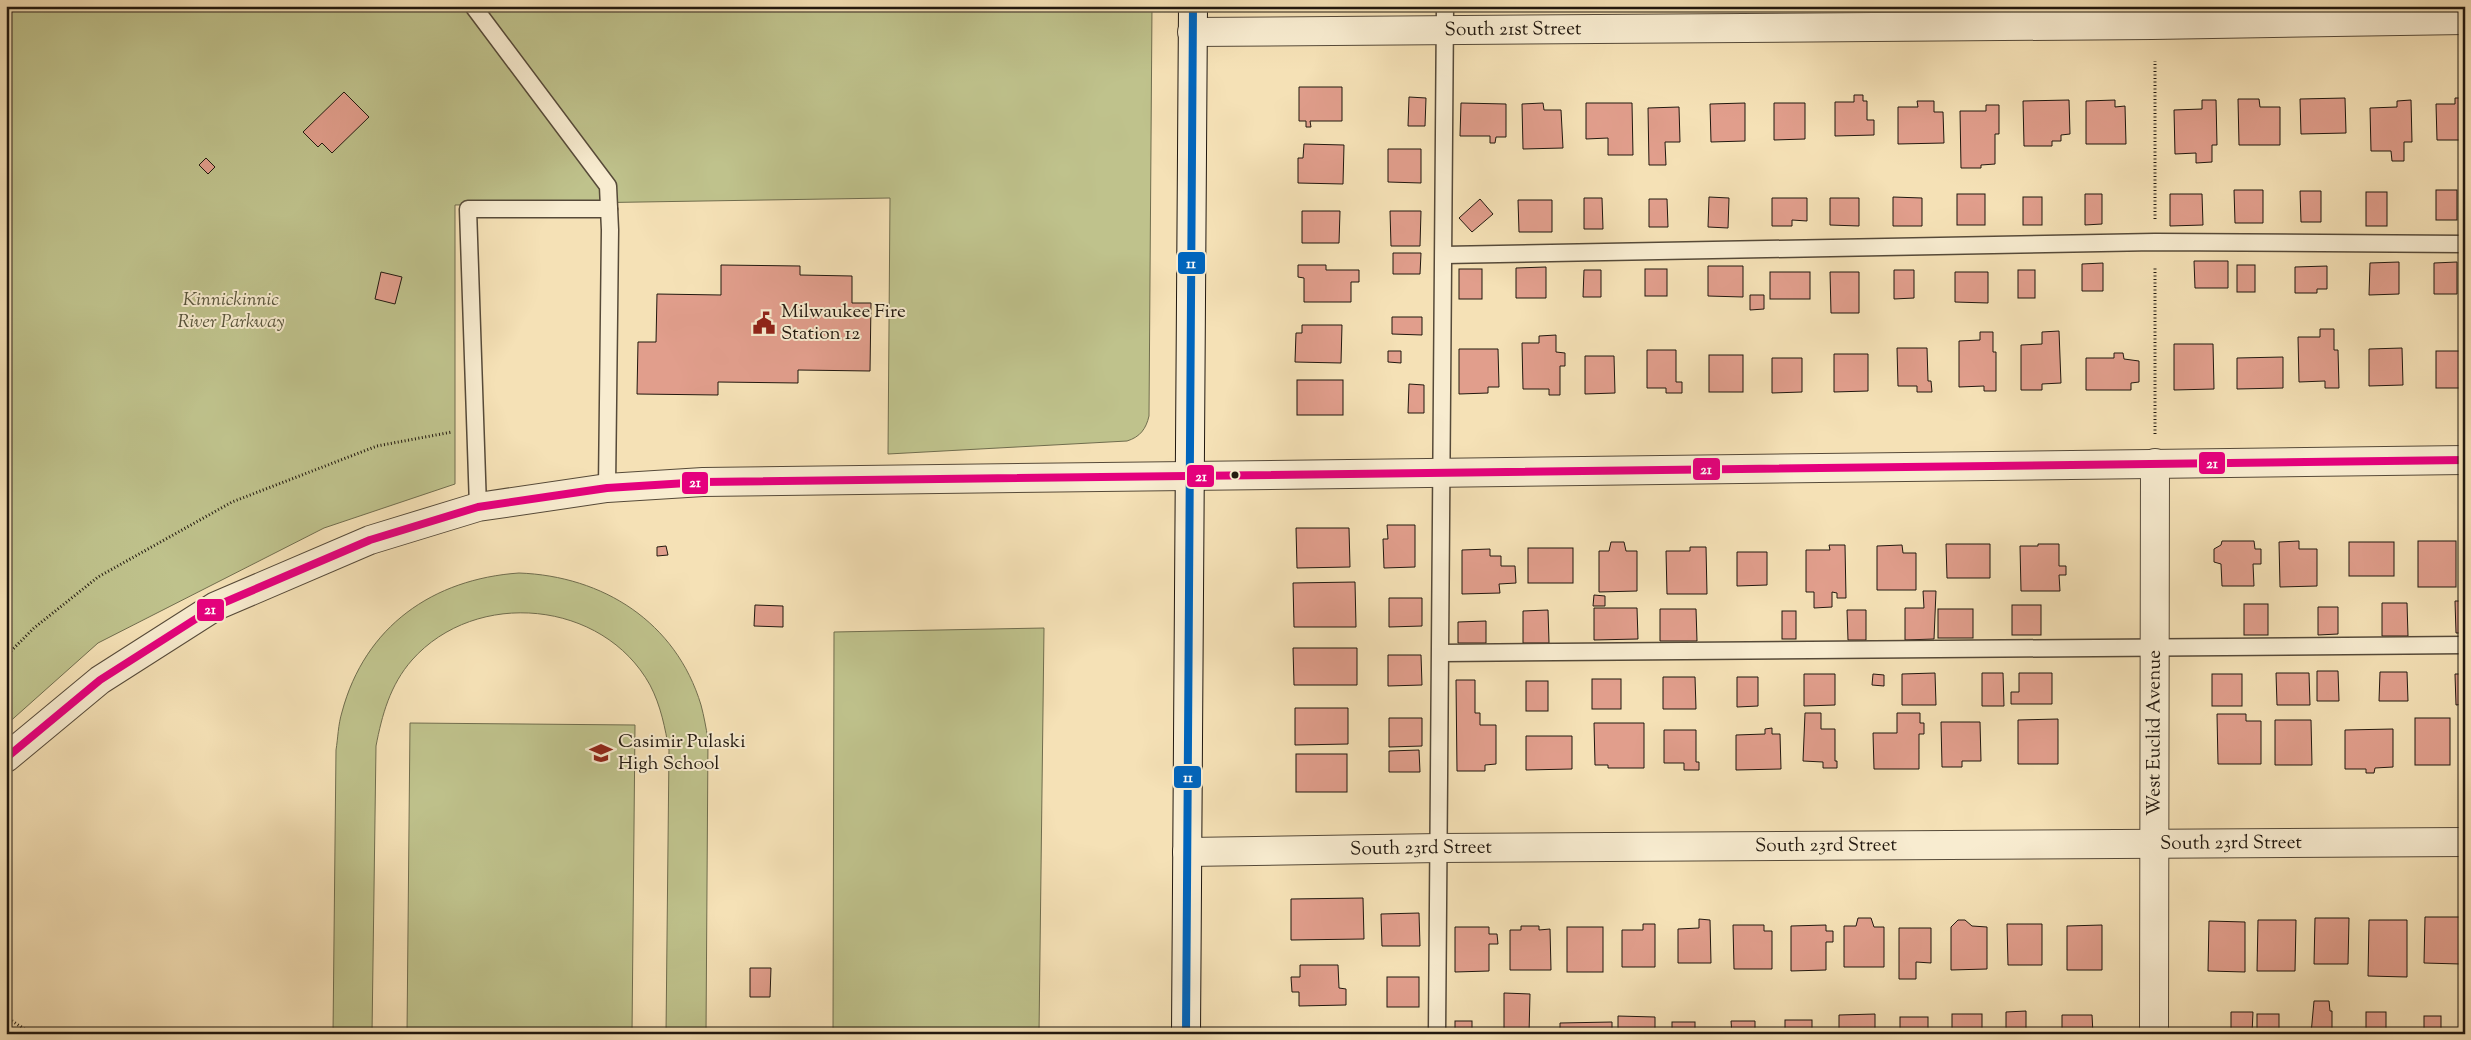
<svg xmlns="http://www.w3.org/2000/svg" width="2471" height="1040" font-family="'Sorts Mill Goudy',serif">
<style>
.green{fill:#bfc28c;stroke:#706d4e}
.building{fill:#e19e8c;stroke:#21180f}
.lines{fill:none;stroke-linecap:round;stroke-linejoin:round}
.service-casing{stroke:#564a39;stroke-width:19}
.minor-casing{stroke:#564a39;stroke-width:30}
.secondary-casing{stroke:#21180f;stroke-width:30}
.path{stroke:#21180f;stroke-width:3;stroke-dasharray:1 2.5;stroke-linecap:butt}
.service{stroke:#f8ecd0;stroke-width:16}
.minor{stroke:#f8ecd0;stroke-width:28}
.secondary{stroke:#f8ecd0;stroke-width:28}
.bus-1-casing{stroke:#f8ecd0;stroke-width:11}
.bus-2-casing{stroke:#f8ecd0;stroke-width:11}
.bus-1{stroke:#e5007d;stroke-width:8}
.bus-2{stroke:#0065bd;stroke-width:8}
.bus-dot{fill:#21180f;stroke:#f8ecd0;stroke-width:2}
.labels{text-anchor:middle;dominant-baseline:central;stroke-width:4;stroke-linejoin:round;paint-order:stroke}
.street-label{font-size:19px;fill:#21180f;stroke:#f8ecd0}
.park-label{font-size:19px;font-style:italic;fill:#58543b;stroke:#f8ecd0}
.poi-label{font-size:19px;fill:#21180f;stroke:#f8ecd0;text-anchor:start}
.line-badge{stroke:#f8ecd0;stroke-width:2}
.badge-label{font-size:14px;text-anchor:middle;font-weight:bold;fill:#fff}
</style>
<rect width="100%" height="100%" fill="#f5e1b6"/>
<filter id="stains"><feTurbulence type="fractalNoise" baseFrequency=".004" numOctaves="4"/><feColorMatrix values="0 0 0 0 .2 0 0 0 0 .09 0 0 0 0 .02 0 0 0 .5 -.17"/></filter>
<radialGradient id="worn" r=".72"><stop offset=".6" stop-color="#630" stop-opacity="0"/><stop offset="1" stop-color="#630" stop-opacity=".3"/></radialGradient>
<!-- green -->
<g class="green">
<path d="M6 6H1152L1149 416C1146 429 1140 437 1127 441L888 454 890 198 455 205V484L324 528 98 643 6 725Z"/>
<path d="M519 573C603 576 676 622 701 705 704 716 706 728 708 739L706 1034H666L669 750C665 728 661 706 650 685 603 600 476 588 412 660 390 685 382 715 376 746L372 1034H333L336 750C338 738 338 725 342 712 365 626 433 579 519 573Z"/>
<path d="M1044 628 1039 1034H833L834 632Z"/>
<path d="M410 723 635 725 632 1034H407Z"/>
</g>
<!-- building -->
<g class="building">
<path d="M1299 87H1342V121H1310L1311 127H1306V121H1299Z"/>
<path d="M344 92 369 117 332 153 322 143 318 147 303 132Z"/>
<path d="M1854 95H1863V101H1867V120H1874V135L1835 136V102H1854Z"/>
<path d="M1409 97 1426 98 1425 126H1408Z"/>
<path d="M2345 98 2346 133 2301 134 2300 99Z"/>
<path d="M2455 98H2465V140H2437L2436 104H2455Z"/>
<path d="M2238 99H2259L2260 107H2280V145H2239Z"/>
<path d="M2069 100 2070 134 2061 135V141H2052V146H2024L2023 101Z"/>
<path d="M2115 100V107L2125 106 2126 144H2086V101Z"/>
<path d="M2202 100H2216L2217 145H2212V162L2196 163V153L2175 154 2174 110 2202 109Z"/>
<path d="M2411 100 2412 142H2404V161H2392L2391 151H2371L2370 108 2397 107V101Z"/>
<path d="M1917 101H1934V112H1943L1944 143 1898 144V107H1918Z"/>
<path d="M1461 103 1506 104V137H1496L1495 143H1490V136H1460Z"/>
<path d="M1543 103 1544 110H1561L1563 148 1523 149 1522 104Z"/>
<path d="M1586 103H1632L1633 155H1608V138L1586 139Z"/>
<path d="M1745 103V141L1711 142 1710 104Z"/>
<path d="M1774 103H1805V139L1774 140Z"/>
<path d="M1986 105H1999V134H1995V164L1981 165V168H1961L1960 111H1986Z"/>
<path d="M1679 107 1680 142H1665L1666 165H1649L1648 108Z"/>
<path d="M1304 144 1344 145 1343 184 1298 183V158H1303Z"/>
<path d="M1388 149H1421V183L1388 182Z"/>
<path d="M206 158 215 167 208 174 199 165Z"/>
<path d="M2234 190H2263V223H2235Z"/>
<rect x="2436" y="190" width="21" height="30"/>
<path d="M2300 191H2321V222H2301Z"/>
<rect x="2366" y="192" width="21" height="34"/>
<rect x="1957" y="194" width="28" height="31"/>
<path d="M2085 194H2102V224L2085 225Z"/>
<path d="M2170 194H2202L2203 225 2170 226Z"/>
<path d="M1709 197 1729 198 1728 228 1708 227Z"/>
<path d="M1893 197 1922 198V226H1893Z"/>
<rect x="2023" y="197" width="19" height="28"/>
<path d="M1584 198H1602L1603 229H1584Z"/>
<path d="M1772 198H1807V221L1792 220V226H1772Z"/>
<path d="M1830 198H1859V226L1830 225Z"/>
<path d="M1480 199 1493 214 1472 232 1459 218Z"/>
<path d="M1649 199H1667L1668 227H1649Z"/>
<path d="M1518 200H1552V232H1519Z"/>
<path d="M1302 211H1340L1339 243H1302Z"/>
<path d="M1390 211H1421L1420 246H1391Z"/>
<path d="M1393 253H1421L1420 274H1393Z"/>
<path d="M2194 261H2228V288H2195Z"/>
<path d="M2399 262V294L2369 295 2370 263Z"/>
<path d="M2457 262V294H2434V263Z"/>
<path d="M2103 263V291H2082V264Z"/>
<path d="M721 265 800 266V275L852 276V303H871L870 371 798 370V383L718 382V395L637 394 638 342H656L657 294 721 295Z"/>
<path d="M1298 265H1326V270H1359V282H1351V302H1304V278L1298 277Z"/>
<rect x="2237" y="265" width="18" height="27"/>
<path d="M1708 266H1743V297L1708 296Z"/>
<path d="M2327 266V289H2317V293H2295V267Z"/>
<path d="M1546 267V298H1516V268Z"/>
<rect x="1459" y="269" width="23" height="30"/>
<rect x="1645" y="269" width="22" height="27"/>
<path d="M1584 270H1601V297H1583Z"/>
<path d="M1894 270H1914V298L1894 299Z"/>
<rect x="2018" y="270" width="17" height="28"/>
<path d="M381 272 402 277 395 304 375 299Z"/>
<rect x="1770" y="272" width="40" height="27"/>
<path d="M1830 272H1859V313H1831Z"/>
<path d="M1955 272H1988V303L1955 302Z"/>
<path d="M1750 295H1764V309L1750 310Z"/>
<path d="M1392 317H1422V335L1392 334Z"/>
<path d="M1302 325H1342L1341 363 1295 362 1296 333H1302Z"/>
<path d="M2320 329H2334V350H2338L2339 388H2325V381L2299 382 2298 337H2320Z"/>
<path d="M2059 331 2061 383 2042 384V390H2021V345L2042 344V332Z"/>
<path d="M1980 332H1993V352H1996V391H1984V386L1959 387V341L1980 340Z"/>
<path d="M1556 335V352L1565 353V366H1560V395H1549V389H1523L1522 343H1539V336Z"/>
<path d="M2174 344H2213L2214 389 2174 390Z"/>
<path d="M1897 348H1927L1928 381H1931L1932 392H1917V386H1898Z"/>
<path d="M2402 348 2403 385 2369 386V349Z"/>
<path d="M1459 349H1498L1499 387H1488V393L1459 394Z"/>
<path d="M1647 350H1676V382H1682V393H1666V388H1647Z"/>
<path d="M1388 351H1401V363L1388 362Z"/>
<rect x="2436" y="351" width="29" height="37"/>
<path d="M2114 353H2123L2124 359 2139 361V382L2131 383V390H2086V358H2114Z"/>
<path d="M1834 354H1868V391L1834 392Z"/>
<rect x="1709" y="355" width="34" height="37"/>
<path d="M1585 356H1614L1615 393 1585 394Z"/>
<path d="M2283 357V388L2237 389V358Z"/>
<path d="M1772 358H1802V392L1772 393Z"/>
<rect x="1297" y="380" width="46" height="35"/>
<path d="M1409 384 1424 385V413H1408Z"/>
<path d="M1387 525H1415V567L1384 568 1383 539H1388Z"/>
<path d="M1296 528H1349L1350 567 1297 568Z"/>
<path d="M2222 541H2254L2255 549H2261V564H2253L2254 586H2222L2221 564 2214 562V549L2221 545Z"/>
<path d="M2299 541V549H2317V586L2280 587 2279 542Z"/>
<rect x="2418" y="541" width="38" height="46"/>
<path d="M1611 542H1624L1626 551H1637V591L1599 592V551H1609Z"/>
<rect x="2349" y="542" width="45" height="34"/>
<path d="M1946 544H1990V578H1947Z"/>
<path d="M2038 544H2059V566H2066V575H2059L2060 591H2021L2020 546H2038Z"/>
<path d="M1829 545H1845L1846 598H1837V593L1832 592V607L1814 608V592H1806V550H1830Z"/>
<path d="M1902 545 1903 553H1916V590H1877V546Z"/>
<path d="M666 546 668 555 657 556V547Z"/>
<path d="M1690 547H1706L1707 594H1667L1666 551H1690Z"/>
<rect x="1528" y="548" width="45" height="35"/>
<path d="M1490 549V556H1501V566H1515L1516 583 1499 584 1500 593 1462 594V550Z"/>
<path d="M1737 552H1767V585L1737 586Z"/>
<path d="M1355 582 1356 627H1294L1293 583Z"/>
<path d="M1923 591H1936L1934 639 1905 640V608H1924Z"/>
<path d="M1594 595 1605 596V606H1593Z"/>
<path d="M1389 598H1422V626L1389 627Z"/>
<path d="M2455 601H2465V633H2456Z"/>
<path d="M2382 603H2407L2408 636H2382Z"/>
<rect x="2244" y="604" width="24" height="31"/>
<path d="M755 605 783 606V627L754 626Z"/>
<rect x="2012" y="605" width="29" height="30"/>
<path d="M2318 607H2338V634L2318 635Z"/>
<path d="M1594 608H1637L1638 639 1594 640Z"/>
<path d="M1660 609H1696L1697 641H1660Z"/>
<rect x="1938" y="609" width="35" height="29"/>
<path d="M1548 610 1549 643H1523V611Z"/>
<path d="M1847 610H1866V640H1848Z"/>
<rect x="1782" y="611" width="14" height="28"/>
<path d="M1486 621V643H1458V622Z"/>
<path d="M1293 648H1357V685H1294Z"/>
<path d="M1388 655H1421L1422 685 1388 686Z"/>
<path d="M2317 671H2338L2339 701H2317Z"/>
<path d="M2380 672H2407L2408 701H2379Z"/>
<path d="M1935 673 1936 705H1902V674Z"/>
<path d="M1982 673H2003L2004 706H1982Z"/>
<path d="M2019 673H2052V704H2011V692H2019Z"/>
<path d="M2276 673H2309L2310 705H2277Z"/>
<path d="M1804 674H1835V705L1804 706Z"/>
<path d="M1873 674 1884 675V686L1872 685Z"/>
<rect x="2212" y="674" width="30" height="32"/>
<path d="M2455 674H2465V704L2456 705Z"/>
<path d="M1663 677H1695L1696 709H1663Z"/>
<path d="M1737 677H1758V706L1737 707Z"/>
<rect x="1592" y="679" width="29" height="30"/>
<path d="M1456 680H1475V713H1480V725H1496V764L1485 765V771H1457Z"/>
<rect x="1526" y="681" width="22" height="30"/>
<path d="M1295 708H1348V744L1295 745Z"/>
<path d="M1805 713H1821V729H1835V761H1837V768H1823V762L1803 761Z"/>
<path d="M1897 713H1920V723H1924V734H1919V769H1874L1873 733H1897Z"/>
<path d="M2217 714H2246V721H2261V764H2218Z"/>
<path d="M1389 718H1422V746L1389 747Z"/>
<rect x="2415" y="718" width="35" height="47"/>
<path d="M2058 719V764H2018V720Z"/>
<path d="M2275 720H2311L2312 765H2275Z"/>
<path d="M1941 722H1980L1981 761H1962V767H1942Z"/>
<path d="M1594 723H1644V768H1608V765H1595Z"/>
<path d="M1772 728V734H1780L1781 769 1736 770V735L1765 734V729Z"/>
<path d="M2393 729V767L2375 768 2374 773H2366V769H2345V730Z"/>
<path d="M1664 730H1696V762H1699V770H1684V763H1664Z"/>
<path d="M1526 736H1572V769L1526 770Z"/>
<path d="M1419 750 1420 772H1389V751Z"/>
<rect x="1296" y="754" width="51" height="38"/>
<path d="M1363 898 1364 939 1291 940V899Z"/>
<path d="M1419 913 1420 946H1382L1381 914Z"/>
<path d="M2425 917H2461L2460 964 2424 963Z"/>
<path d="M1858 918H1871L1874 927H1884V967H1844V926H1856Z"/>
<path d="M2315 918H2349L2348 964H2314Z"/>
<path d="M1699 919 1710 920 1711 963H1678V929L1699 928Z"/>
<path d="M1958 920H1965L1972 926 1987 927V969L1951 970V927Z"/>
<path d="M2258 920H2296L2295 971H2257Z"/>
<path d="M2369 920H2407V977L2368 976Z"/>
<path d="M2209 921 2245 922V972L2208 971Z"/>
<path d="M1643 924H1655V967H1622V930H1643Z"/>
<path d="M2007 924H2042V965H2008Z"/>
<path d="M1733 925H1764V931H1772V969H1734Z"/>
<path d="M1826 925V931H1833V942H1826V970L1791 971V926Z"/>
<path d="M2102 925V970H2067V926Z"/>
<path d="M1521 926H1539V930L1550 929 1551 970H1510V930H1521Z"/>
<path d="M1455 927H1489V934H1497L1498 944H1489V971L1455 972Z"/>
<rect x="1567" y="927" width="36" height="45"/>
<path d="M1899 928H1931V963L1916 962V979H1899Z"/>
<path d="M1300 965H1338L1339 988 1346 989V1005L1299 1006V992H1292L1291 977H1300Z"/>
<path d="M750 968H771L770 997H750Z"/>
<rect x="1387" y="977" width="32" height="30"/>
<path d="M1504 993 1530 994 1529 1034H1504Z"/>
<path d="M2314 1001H2329L2330 1011H2332V1034H2311Z"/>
<path d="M2026 1011V1034H2006V1012Z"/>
<path d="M2231 1012H2253L2252 1034H2231Z"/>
<rect x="2366" y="1012" width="20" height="22"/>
<path d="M1875 1014V1034H1839V1015Z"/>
<rect x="1952" y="1014" width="30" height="20"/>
<rect x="2257" y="1014" width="22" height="20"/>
<path d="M2062 1015H2092L2093 1034H2062Z"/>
<path d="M1618 1016 1655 1017V1034H1618Z"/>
<rect x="2424" y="1016" width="17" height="18"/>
<rect x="1900" y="1017" width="28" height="17"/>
<rect x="1785" y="1020" width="27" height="14"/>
<rect x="1455" y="1021" width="17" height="13"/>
<path d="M1731 1021H1755V1034H1732Z"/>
<path d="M1612 1022V1034H1560V1023Z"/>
<rect x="1672" y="1022" width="23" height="12"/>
<path d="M1341 1030V1034H1296V1031Z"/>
</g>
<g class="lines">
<defs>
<g id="service">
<path d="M473 6 608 186 610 230 607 488"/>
<path d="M1444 255 2155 242 2465 244"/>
<path d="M478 507 468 209H609"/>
<path d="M1441 653 2465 645"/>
<path d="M1437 1034 1445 6"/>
</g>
<g id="minor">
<path id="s1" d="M1192 32 2152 25 2465 20"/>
<path d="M6 758 100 680 216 606 370 540 478 507 607 488 703 482 2465 460"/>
<path id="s2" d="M1187 852 1439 848 2465 842"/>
<path id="s3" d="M2154 1034 2155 463"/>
</g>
<path id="secondary" d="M1186 1034 1193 6"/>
</defs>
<!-- service casing -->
<use href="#service" class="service-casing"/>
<!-- minor casing -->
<use href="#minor" class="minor-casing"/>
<!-- secondary casing -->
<use href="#secondary" class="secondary-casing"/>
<!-- path -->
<g class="path">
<path d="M2155 219V61"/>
<path d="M2155 434V266"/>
<path d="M6 656 34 628 98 577 232 502 377 446 452 432"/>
<path d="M6 1017 32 1034"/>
</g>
<!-- service -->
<use href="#service" class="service"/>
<!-- minor -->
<use href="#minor" class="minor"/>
<!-- secondary -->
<use href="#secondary" class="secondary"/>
<defs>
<path id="bus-1" d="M6 758 100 680 216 606 370 540 478 507 607 488 703 482 2465 460"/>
<path id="bus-2" d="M1186 1034 1193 6"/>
</defs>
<!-- bus-1 casing -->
<use href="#bus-1" class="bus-1-casing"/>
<!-- bus-2 casing -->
<use href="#bus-2" class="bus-2-casing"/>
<!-- bus-1 -->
<use href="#bus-1" class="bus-1"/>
<!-- bus-2 -->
<use href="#bus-2" class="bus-2"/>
</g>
<!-- icons -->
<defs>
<symbol id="civic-bare" viewBox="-9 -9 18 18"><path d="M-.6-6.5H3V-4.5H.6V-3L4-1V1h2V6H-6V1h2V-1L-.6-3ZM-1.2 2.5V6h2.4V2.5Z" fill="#8f2418" stroke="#f8ecd0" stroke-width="2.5" paint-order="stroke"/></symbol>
<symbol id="school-bare" viewBox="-9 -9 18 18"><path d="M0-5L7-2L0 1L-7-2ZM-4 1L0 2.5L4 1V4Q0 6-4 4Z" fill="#8f2418" stroke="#f8ecd0" stroke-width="2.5" paint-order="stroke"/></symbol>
</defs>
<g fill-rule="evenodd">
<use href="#civic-bare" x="748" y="307" width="32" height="32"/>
<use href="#school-bare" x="585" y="737" width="32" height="32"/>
</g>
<!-- markers -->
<circle class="bus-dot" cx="1235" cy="475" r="4.5"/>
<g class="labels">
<!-- street labels -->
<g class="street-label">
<text stroke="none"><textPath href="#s1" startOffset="321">South 21st Street</textPath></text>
<text stroke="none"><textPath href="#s3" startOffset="301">West Euclid Avenue</textPath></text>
<text stroke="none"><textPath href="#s2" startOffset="1044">South 23rd Street</textPath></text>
<text stroke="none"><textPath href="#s2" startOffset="639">South 23rd Street</textPath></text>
<text stroke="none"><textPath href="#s2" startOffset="234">South 23rd Street</textPath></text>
</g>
<!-- park labels -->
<g class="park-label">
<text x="231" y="300">Kinnickinnic<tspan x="231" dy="22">River Parkway</tspan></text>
</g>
<!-- poi labels -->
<g class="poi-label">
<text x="781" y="312">Milwaukee Fire<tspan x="781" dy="22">Station 12</tspan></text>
<text x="618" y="742">Casimir Pulaski<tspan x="618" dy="22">High School</tspan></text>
</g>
</g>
<g class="line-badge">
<rect x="1177" y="251" width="29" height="24" rx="5" fill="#0065bd"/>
<rect x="2198" y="451" width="28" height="24" rx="5" fill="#e5007d"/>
<rect x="1692" y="457" width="29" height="24" rx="5" fill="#e5007d"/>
<rect x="1186" y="464" width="29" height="24" rx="5" fill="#e5007d"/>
<rect x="681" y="471" width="28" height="24" rx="5" fill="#e5007d"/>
<rect x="196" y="598" width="29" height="24" rx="5" fill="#e5007d"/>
<rect x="1173" y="765" width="29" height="24" rx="5" fill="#0065bd"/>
</g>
<g class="badge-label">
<text x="1191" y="268">11</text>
<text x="2212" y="468">21</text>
<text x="1706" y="474">21</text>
<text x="1201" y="481">21</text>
<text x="695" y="487">21</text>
<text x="210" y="614">21</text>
<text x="1188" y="782">11</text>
</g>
<!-- margin -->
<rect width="2471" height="1040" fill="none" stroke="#f5e1b6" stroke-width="25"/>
<rect x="8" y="8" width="2456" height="1025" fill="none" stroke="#21180f" stroke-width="2.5"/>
<rect x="12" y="12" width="2446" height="1015" fill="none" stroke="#21180f"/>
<rect width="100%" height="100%" filter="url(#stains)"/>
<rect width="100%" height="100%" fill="url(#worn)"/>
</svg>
